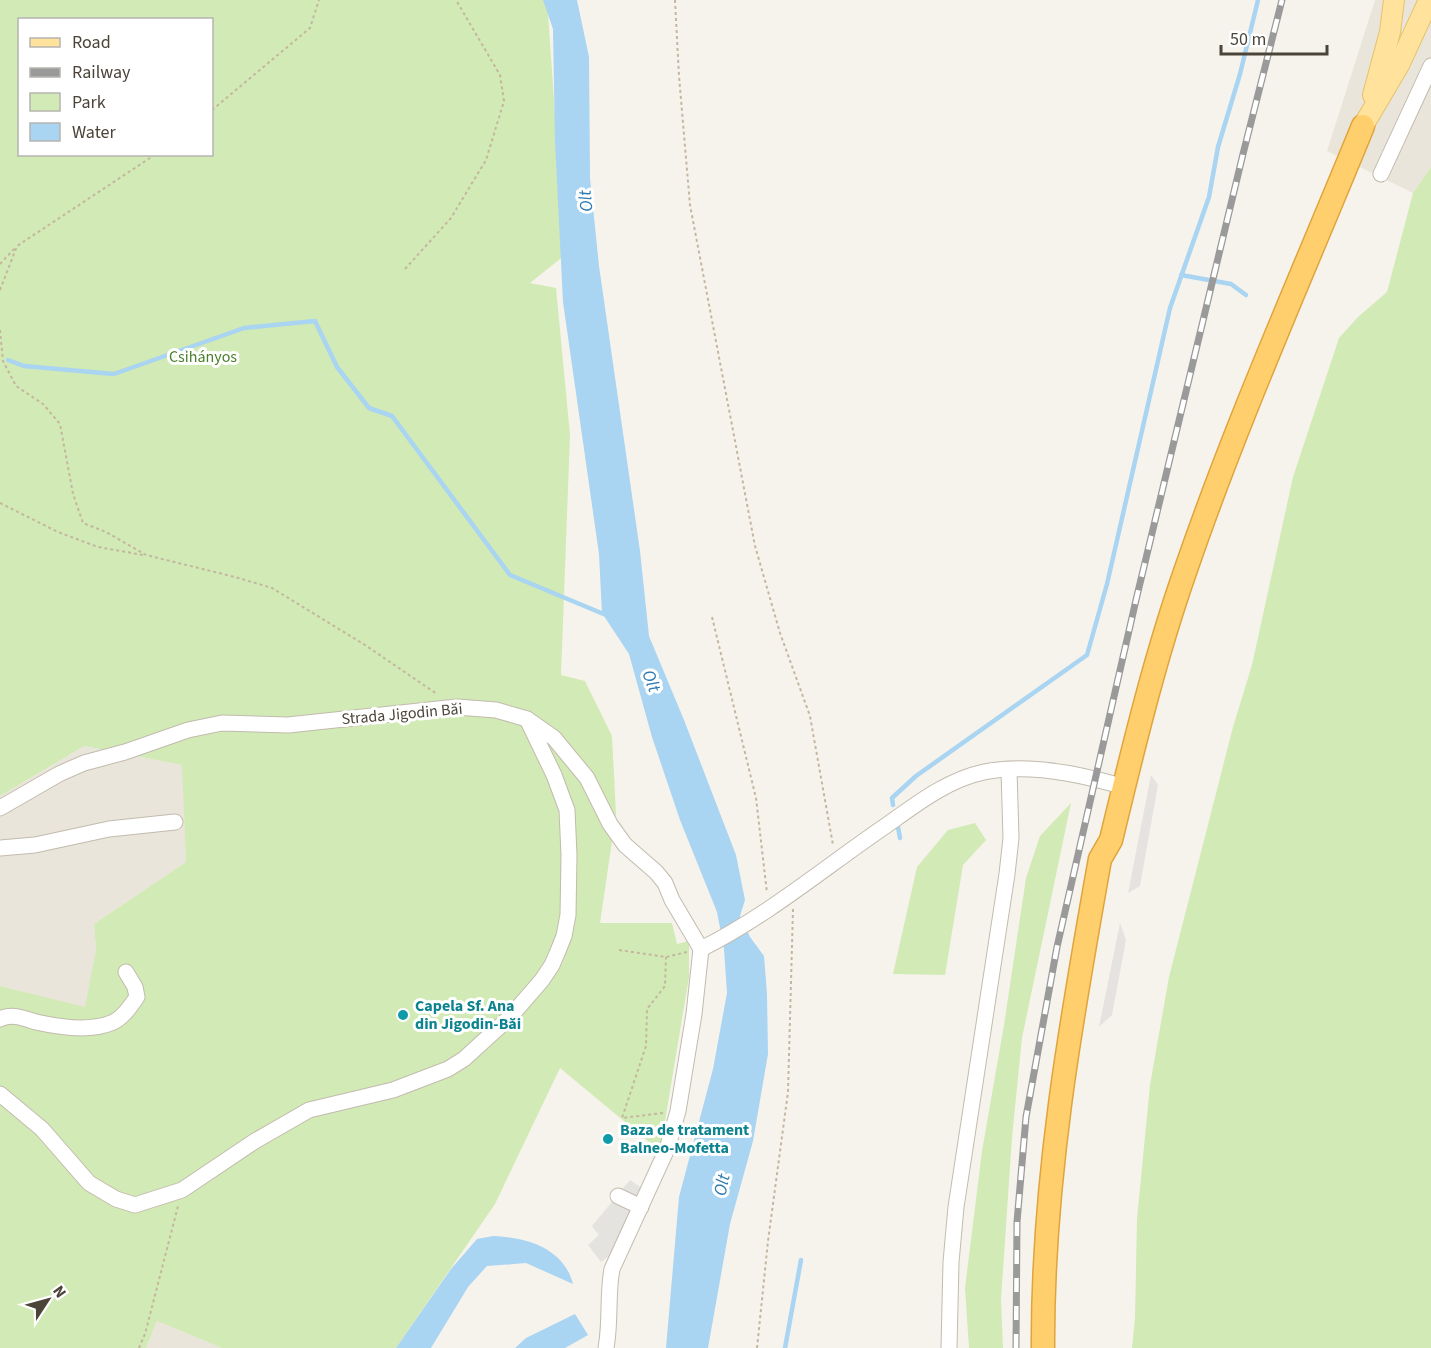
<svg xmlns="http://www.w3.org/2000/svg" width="1431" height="1348" font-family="'Source Sans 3',sans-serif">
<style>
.residential{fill:#eae5da}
.green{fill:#d2eab5;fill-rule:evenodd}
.parking{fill:#e5e3e0}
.water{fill:#a9d4f2}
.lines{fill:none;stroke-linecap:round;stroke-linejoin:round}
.stream{stroke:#a9d4f2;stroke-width:4.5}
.minor-casing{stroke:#c2bbae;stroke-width:17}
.major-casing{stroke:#e6c16a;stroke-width:22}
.highway-casing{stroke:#e0a43c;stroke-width:25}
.path{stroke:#c4b79f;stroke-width:2;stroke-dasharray:3 3;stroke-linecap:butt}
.minor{stroke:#fff;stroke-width:15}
.major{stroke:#ffe39c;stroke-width:20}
.highway{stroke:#ffcf6e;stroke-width:22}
.rail-casing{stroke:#9a9a9a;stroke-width:7}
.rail{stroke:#fff;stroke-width:4.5;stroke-dasharray:14;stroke-linecap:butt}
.culture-dot{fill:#0f9aa8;stroke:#fff;stroke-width:2}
.labels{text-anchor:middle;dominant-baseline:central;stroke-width:6;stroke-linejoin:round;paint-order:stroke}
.park-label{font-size:16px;fill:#4a7f2a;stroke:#fff}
.street-label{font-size:16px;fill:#4b4439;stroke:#fff}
.culture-label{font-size:16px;font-weight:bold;fill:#0d838f;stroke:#fff;text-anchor:start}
.water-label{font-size:18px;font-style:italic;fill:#2e7ab2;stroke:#fff}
</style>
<rect width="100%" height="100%" fill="#f6f3ec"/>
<!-- residential -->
<g class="residential">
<path d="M1375 0H1431V167L1413 193 1327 151Z"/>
<path d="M84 746 183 765 186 862 94 924 96 950 86 1008 0 986V796Z"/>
<path d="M157 1321 222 1348H146Z"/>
</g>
<!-- green -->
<g class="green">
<path d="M0 0H547L565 255 530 283 556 288 570 435 561 675 585 681 612 736 616 814 600 923H672L677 944 689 941V977L660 1151 560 1068 495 1204 396 1348H222L157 1321 146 1348H0V986L85 1007 96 950 94 924 186 862 182 765 84 746 0 796ZM20 20H212V154H20Z"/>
<path d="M1431 167V1348H1132L1135 1318 1137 1219 1150 1085 1169 977 1233 727 1252 665 1293 477 1339 338 1358 317 1387 292 1413 193Z"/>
<path d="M1071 803 1022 1038 1012 1137 1001 1300 1003 1348H969L965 1288 982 1151 1004 1025 1026 878 1040 836Z"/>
<path d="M975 823 986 840 963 865 945 975 893 974 917 867 948 830Z"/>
</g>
<!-- parking -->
<g class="parking">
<path d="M1151 775 1158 785 1140 886 1128 893Z"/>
<path d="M1120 923 1126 940 1112 1015 1099 1027Z"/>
<path d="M630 1180 643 1189 611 1255 601 1262 588 1245 599 1235 592 1226Z"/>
</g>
<!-- water -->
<g class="water">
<path d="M543 0H577L589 57 590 178 599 266 640 551 649 636 684 720 736 855 745 900 740 916 750 937 764 956 767 994 768 1054 753 1141 730 1224 708 1348H666L679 1197 713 1069 727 993 724 949 717 912 680 820 652 737 629 654 602 613 599 554 563 302 555 141 553 29Z"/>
<path d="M493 1236C526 1237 564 1248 573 1284L526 1263 487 1266 468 1287 431 1348H396L451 1269 477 1239Z"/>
<path d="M575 1314 588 1335 565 1348H515L526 1338Z"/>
</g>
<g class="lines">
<!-- stream -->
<g class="stream">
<path d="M1181 275 1231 284 1246 295"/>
<path d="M8 360 24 366 114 374 244 328 315 321 337 367 369 408 392 416 510 575 606 615"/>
<path d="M893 805 892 798 916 776 1087 655 1107 584 1170 308 1209 197 1218 147 1240 74 1258 0"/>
<path d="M898 827 900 838"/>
<path d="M785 1348 801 1260"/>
</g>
<defs>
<g id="minor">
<path d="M1381 174 1431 66"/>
<path d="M0 808 59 774 84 763 125 752 188 730 222 723 288 725 457 707 496 710 527 719 554 738 587 778 610 824 625 845 656 872 665 883 672 900 701 949"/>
<path d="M0 848 35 845 109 829 175 822"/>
<path d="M0 1019C11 1013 24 1018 36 1022 58 1027 89 1032 111 1023 122 1019 130 1007 137 997L135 987 126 972"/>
<path d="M0 1094 42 1129 89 1183 116 1199 135 1205 182 1190 255 1141 309 1110 393 1090 448 1069 464 1059 510 1017 542 980 552 965 558 951 564 936 568 915 569 855 567 810 554 775 527 719"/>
<path d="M618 1196 641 1207"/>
<path d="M606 1348C611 1321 607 1295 612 1269L667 1149 678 1111 694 1014 701 949C767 916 824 868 884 827 914 806 946 780 984 772 1029 763 1081 774 1124 787"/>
<path d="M949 1348 951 1262 956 1207 1007 874 1011 838 1009 770"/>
</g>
<g id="major">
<path d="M1373 95 1390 32 1394 0"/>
<path d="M1363 126 1399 65 1429 0"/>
</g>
<path id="highway" d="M1043 1348C1042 1183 1071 1021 1100 859L1111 840C1133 749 1155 657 1186 569 1238 418 1303 273 1363 126"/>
</defs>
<!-- minor casing -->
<use href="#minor" class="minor-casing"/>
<!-- major casing -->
<use href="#major" class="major-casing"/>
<!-- highway casing -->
<use href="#highway" class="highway-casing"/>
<!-- path -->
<g class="path">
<path d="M675 0 679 76 690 205 755 546 780 633 810 716 833 845"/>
<path d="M212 110 310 28 319 0"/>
<path d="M0 264 15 248"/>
<path d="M405 269 451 218 486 160 504 101 500 75 456 0"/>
<path d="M0 290 17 246 156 154"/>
<path d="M0 330 3 361 16 386 43 404 60 424 73 494 83 523 106 532 146 555 235 577 272 588 365 645 437 694"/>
<path d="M0 503 58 532 98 547 143 555"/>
<path d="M712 617 756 798 767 893"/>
<path d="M619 950 666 957 687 952"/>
<path d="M663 1113 622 1118 646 1046 647 1009 665 986 666 957"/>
<path d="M139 1348 145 1334 178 1206"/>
<path d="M757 1348 768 1241 788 1092 793 909"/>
</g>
<!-- minor -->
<use href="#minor" class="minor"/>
<!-- major -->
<use href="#major" class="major"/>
<!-- highway -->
<use href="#highway" class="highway"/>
<defs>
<path id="rail" d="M1016 1348 1017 1222 1026 1117 1057 947 1136 600 1243 154 1282 0"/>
</defs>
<!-- rail casing -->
<use href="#rail" class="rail-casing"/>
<!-- rail -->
<use href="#rail" class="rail"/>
</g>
<!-- markers -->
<g class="culture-dot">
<circle cx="403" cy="1015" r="6"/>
<circle cx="608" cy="1139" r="6"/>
</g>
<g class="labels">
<!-- park labels -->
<g class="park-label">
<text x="203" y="357">Csihányos</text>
</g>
<!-- street labels -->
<g class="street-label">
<text transform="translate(402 714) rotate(-5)">Strada Jigodin Băi</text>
</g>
<!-- culture labels -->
<g class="culture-label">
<text x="415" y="1006">Capela Sf. Ana<tspan x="415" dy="18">din Jigodin-Băi</tspan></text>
<text x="620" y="1130">Baza de tratament<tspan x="620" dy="18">Balneo-Mofetta</tspan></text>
</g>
<!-- water labels -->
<g class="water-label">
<text transform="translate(586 201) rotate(-96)">Olt</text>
<text transform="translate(651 681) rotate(69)">Olt</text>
<text transform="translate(722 1185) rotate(-78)">Olt</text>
</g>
</g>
<!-- legend -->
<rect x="18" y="18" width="195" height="138" fill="#ffffff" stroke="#b7b4b0" stroke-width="1.5"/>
<rect x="30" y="38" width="30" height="9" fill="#ffe39c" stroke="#b7b4b0" stroke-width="1.5"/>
<text x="72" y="48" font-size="18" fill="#4b4439">Road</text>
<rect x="30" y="68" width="30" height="9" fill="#9a9a9a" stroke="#b7b4b0" stroke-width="1.5"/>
<text x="72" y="78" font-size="18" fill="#4b4439">Railway</text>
<rect x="30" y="93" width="30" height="18" fill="#d2eab5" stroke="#b7b4b0" stroke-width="1.5"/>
<text x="72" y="108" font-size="18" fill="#4b4439">Park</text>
<rect x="30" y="123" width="30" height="18" fill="#a9d4f2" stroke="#b7b4b0" stroke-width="1.5"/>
<text x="72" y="138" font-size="18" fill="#4b4439">Water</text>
<!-- north arrow -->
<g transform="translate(48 1300) rotate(54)" stroke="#ffffff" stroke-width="4.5" paint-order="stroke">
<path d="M0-4.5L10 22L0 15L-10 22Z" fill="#4b4439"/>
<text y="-9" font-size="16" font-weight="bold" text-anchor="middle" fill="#4b4439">N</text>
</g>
<!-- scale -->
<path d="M1221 45v9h106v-9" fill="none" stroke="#4b4439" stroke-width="3"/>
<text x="1230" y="45" font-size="18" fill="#4b4439" stroke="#ffffff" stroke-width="4.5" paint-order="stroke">50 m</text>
</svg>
